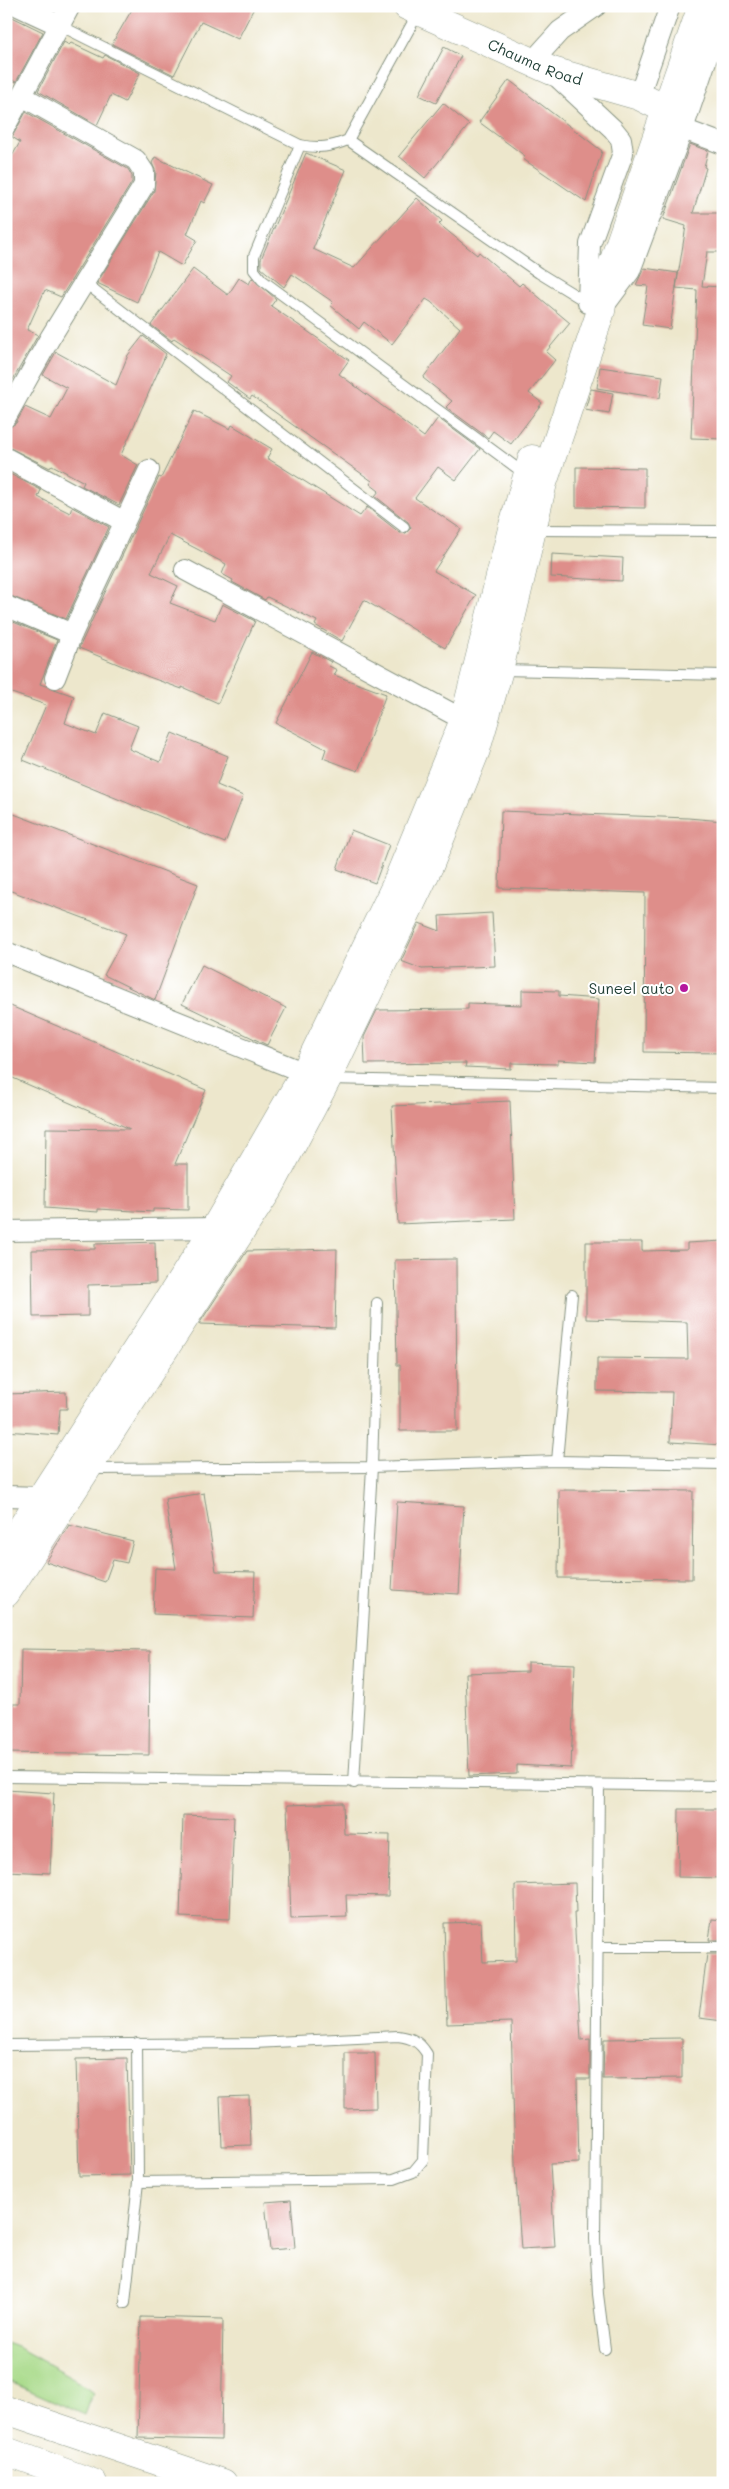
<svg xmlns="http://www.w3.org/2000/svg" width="729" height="2489" font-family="Mali,sans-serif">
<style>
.green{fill:#a8da89;stroke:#648c5e}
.building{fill:#de8e8a}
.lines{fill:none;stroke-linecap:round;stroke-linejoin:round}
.lane-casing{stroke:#869280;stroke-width:12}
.street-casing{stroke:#869280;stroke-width:22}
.secondary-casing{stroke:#869280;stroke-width:29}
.lane{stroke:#fff;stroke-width:10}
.street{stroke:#fff;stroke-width:20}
.secondary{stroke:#fff;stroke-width:28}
.poi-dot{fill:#b5179e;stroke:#fff;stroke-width:2}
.labels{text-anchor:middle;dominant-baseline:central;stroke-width:4;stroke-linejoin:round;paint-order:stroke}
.street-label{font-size:15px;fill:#1f3d34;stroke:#fff}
.poi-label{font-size:15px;fill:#1f3d34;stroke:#fff;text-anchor:end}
</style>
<rect width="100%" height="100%" fill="#fff"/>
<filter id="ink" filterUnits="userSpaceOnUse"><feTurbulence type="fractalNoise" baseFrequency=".02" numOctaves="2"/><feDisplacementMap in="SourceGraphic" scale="10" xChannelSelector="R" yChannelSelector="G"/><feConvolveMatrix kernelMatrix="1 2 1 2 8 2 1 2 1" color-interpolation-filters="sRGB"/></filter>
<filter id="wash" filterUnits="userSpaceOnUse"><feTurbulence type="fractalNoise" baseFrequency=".0096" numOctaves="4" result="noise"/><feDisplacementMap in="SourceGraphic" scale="20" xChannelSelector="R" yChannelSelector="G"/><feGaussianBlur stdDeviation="1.12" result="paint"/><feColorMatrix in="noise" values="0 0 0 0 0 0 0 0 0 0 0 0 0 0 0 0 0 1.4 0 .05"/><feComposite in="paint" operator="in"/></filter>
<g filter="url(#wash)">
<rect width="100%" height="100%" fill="#ede7cc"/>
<!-- green -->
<path class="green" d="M6 2343 17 2347 75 2379 93 2393 85 2415 6 2380Z"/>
<g id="blocks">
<!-- building -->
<g class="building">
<path d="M134 6H255L238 39 201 22 174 75 112 44Z"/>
<path d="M6 14 43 32 16 82 6 77Z"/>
<path d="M64 42 69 45 71 43 103 58 105 55 140 73 125 102 111 95 97 125 38 91Z"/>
<path d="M444 47 461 56 436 103 419 95Z"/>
<path d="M509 80 602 151 586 202 523 159 525 156 479 122Z"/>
<path d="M443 103 469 125 425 178 399 156Z"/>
<path d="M26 112 128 169 132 176V182L61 297 45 290 27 330 38 335 6 392V167L20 142 12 137Z"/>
<path d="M690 144 708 151 704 167 706 168 693 213H723V252H707L702 286 723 287V439L691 438 697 290 676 288 686 226 663 219Z"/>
<path d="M306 153 346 170 313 249 354 268 417 198 442 221 439 224 477 255 479 252 519 286 522 283 570 323 546 352 555 360 529 393 542 403 511 444 493 431 488 438 446 407 452 401 423 378 460 328 431 302 426 299 392 344 364 322 359 329 330 305 333 302 292 274 284 287 261 268V259Z"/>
<path d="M155 157 213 185 204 203 201 201 187 234 197 240 182 266 158 252 137 302 97 283 154 191 156 172 152 163Z"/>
<path d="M644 268 678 273 670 329 642 325 648 286 636 285Z"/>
<path d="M193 269 228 295 239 278 249 284 252 278 276 299 271 306 349 360 339 374 424 437 438 418 480 449 456 480 438 467 415 498 461 529 434 571 476 595 445 648 364 600 342 641 315 625 317 621 267 597 265 600 232 582 233 580 222 574 226 564 170 535 151 573 178 586 170 603 215 620 222 604 255 621 218 703 182 687V689L149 677 79 648 159 477 161 478 194 411 230 429 232 425 272 449 267 458 360 516 367 507 400 533H406L411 528 408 522 375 496 379 491 370 484 372 481 252 396 250 399 227 382 231 376 174 338 172 341 151 325Z"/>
<path d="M143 336 166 354 121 455 138 465 119 505 82 486 84 482 52 465 50 468 6 446V429L16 423 25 407 51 419 67 388 43 375 56 352 116 385 128 355Z"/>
<path d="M600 367 663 376 660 398 597 388Z"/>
<path d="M591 389 613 393 609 414 585 410Z"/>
<path d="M576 467 645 468V508L576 507Z"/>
<path d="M6 472 41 490 38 497 70 513 72 507 109 527 66 619 6 594Z"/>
<path d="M552 554 623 558 622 581 551 577Z"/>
<path d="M6 619 57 640 40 684 74 696 65 723 96 735 105 713 138 726 129 749 160 762 172 733 228 756 217 785 243 796 225 843 23 760 46 705 6 691Z"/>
<path d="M312 652 331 662 329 666 337 670 334 675 386 694 358 771 323 758 326 749 276 723Z"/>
<path d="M6 811 198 884 155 1000 104 975 126 934 6 889Z"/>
<path d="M501 811 688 818 723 821V1053L644 1052 645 893 499 888Z"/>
<path d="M351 830 389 845 375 883 337 869Z"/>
<path d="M492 913 495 966 422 969 401 961 419 923 440 931 439 916Z"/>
<path d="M202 965 286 1008 267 1045 182 1004Z"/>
<path d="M522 990 559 991V996L599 999 595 1062 558 1060V1064L511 1063V1069L465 1067 466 1063 365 1064 364 1037 377 1010 468 1009V1003L522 1005Z"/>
<path d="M6 1004 206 1090 175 1164H188V1210L153 1209V1212L98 1209V1212L45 1208 46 1128 130 1129 6 1075Z"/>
<path d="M510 1101 515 1219 398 1224 392 1106Z"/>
<path d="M723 1241V1445L670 1442 672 1392 597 1391V1358L688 1359 687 1322 586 1319V1242H642V1251L687 1250V1243Z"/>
<path d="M155 1242 156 1283 88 1285V1316L33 1317 32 1250 95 1249V1244Z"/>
<path d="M337 1249 335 1328 199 1324 247 1251Z"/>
<path d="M456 1259 457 1431H400V1365H397L395 1260Z"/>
<path d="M66 1392 67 1409H60L58 1435 6 1431V1394Z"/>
<path d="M559 1490 693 1491 692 1579 558 1578Z"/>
<path d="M204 1493 216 1571 255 1572 253 1618 153 1614 155 1568 176 1569 165 1499Z"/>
<path d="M397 1502 464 1506 459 1594 392 1590Z"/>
<path d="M69 1525 133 1541 127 1563 113 1560 105 1582 46 1562Z"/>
<path d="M21 1649 150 1651 149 1755 6 1753V1704H20Z"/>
<path d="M528 1662 575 1664 571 1768 517 1765V1774L469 1776 465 1673 528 1671Z"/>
<path d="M6 1790 54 1793 50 1873 6 1871Z"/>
<path d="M343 1803 344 1834 390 1835 388 1896 346 1895 347 1917 291 1919 287 1805Z"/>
<path d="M679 1809H723V1878L678 1877Z"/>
<path d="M183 1815 234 1817 230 1919 180 1917Z"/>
<path d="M575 1883 576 1913H574L581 2040 590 2039V2079H577L579 2163 550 2164 555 2247 521 2249 515 2165 511 2022 447 2024 444 1923 481 1922 483 1962 516 1961 515 1885Z"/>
<path d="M712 1919 723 1920V1940H709Z"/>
<path d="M707 1954H723V2021L699 2018Z"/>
<path d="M682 2038V2078L603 2079 604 2039Z"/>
<path d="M345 2053H375L376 2108 345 2109Z"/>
<path d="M127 2058 130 2175 79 2176 76 2059Z"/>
<path d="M249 2096 251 2145 222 2146 220 2097Z"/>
<path d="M291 2200 295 2248 270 2250 265 2202Z"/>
<path d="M141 2317 223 2319 221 2440 138 2438Z"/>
</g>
</g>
</g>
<g filter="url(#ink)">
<use href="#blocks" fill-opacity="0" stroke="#869280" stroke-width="1"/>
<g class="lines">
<defs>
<g id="lane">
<path d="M61 26 300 145C319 149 331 147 348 140L418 13"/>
<path d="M348 140 539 273 588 303"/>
<path d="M300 145 254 256V270L262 280 525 474"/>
<path d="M84 282 404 527"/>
<path d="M534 530 723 531"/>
<path d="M501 670 723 675"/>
<path d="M329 1079 723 1088"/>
<path d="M557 1461 572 1295"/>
<path d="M91 1469 372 1467 557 1461 723 1464"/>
<path d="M6 1777 723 1786"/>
<path d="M354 1783 372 1467 377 1303"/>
<path d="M599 1785 595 2239 598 2294 605 2349"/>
<path d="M598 1947H723"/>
<path d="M6 2045 254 2043 398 2036C412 2038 419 2041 427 2054L423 2160 413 2172 394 2179 138 2182"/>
<path d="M125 2303 138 2182 137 2043"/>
</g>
<g id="street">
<path d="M18 6 61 26"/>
<path d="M533 61 560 31 596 6"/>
<path d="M553 73 613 129 621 139 623 153 590 244 588 303"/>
<path d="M639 96 670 6"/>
<path d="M6 125 70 6"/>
<path d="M683 129 723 144"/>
<path d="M601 310 630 271 683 129 723 10"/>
<path d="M6 417 50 338 144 185V172L136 160 22 96"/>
<path d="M6 458 123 521"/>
<path d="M185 570 464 720"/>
<path d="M6 606 72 634"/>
<path d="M55 678 72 634 149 470"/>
<path d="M6 952 305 1073"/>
<path d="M6 1231 215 1228 224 1231"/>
<path d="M6 1496 41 1497 51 1502"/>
</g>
<g id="secondary">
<path id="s1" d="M407 6 552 71 639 96 667 110"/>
<path d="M6 1552 215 1228 305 1073 395 887 464 720 512 529 532 459"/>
<path d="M6 1593 271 1185 327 1079 430 864 476 750 499 670 543 483 601 311 605 286 702 6"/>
<path d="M6 2410 223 2483"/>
<path d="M6 2451 93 2483"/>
</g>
</defs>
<!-- lane casing -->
<use href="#lane" class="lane-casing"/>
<!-- street casing -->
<use href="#street" class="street-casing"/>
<!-- secondary casing -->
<use href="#secondary" class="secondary-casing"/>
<!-- lane -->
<use href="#lane" class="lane"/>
<!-- street -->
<use href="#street" class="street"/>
<!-- secondary -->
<use href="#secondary" class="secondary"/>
</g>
</g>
<!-- markers -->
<circle class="poi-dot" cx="684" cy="988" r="5"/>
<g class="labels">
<!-- street labels -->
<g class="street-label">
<text stroke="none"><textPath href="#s1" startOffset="140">Chauma Road</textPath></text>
</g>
<!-- poi labels -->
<g class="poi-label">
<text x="674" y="988">Suneel auto</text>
</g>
</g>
<!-- margin -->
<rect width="729" height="2489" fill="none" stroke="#fff" stroke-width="25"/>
</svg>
